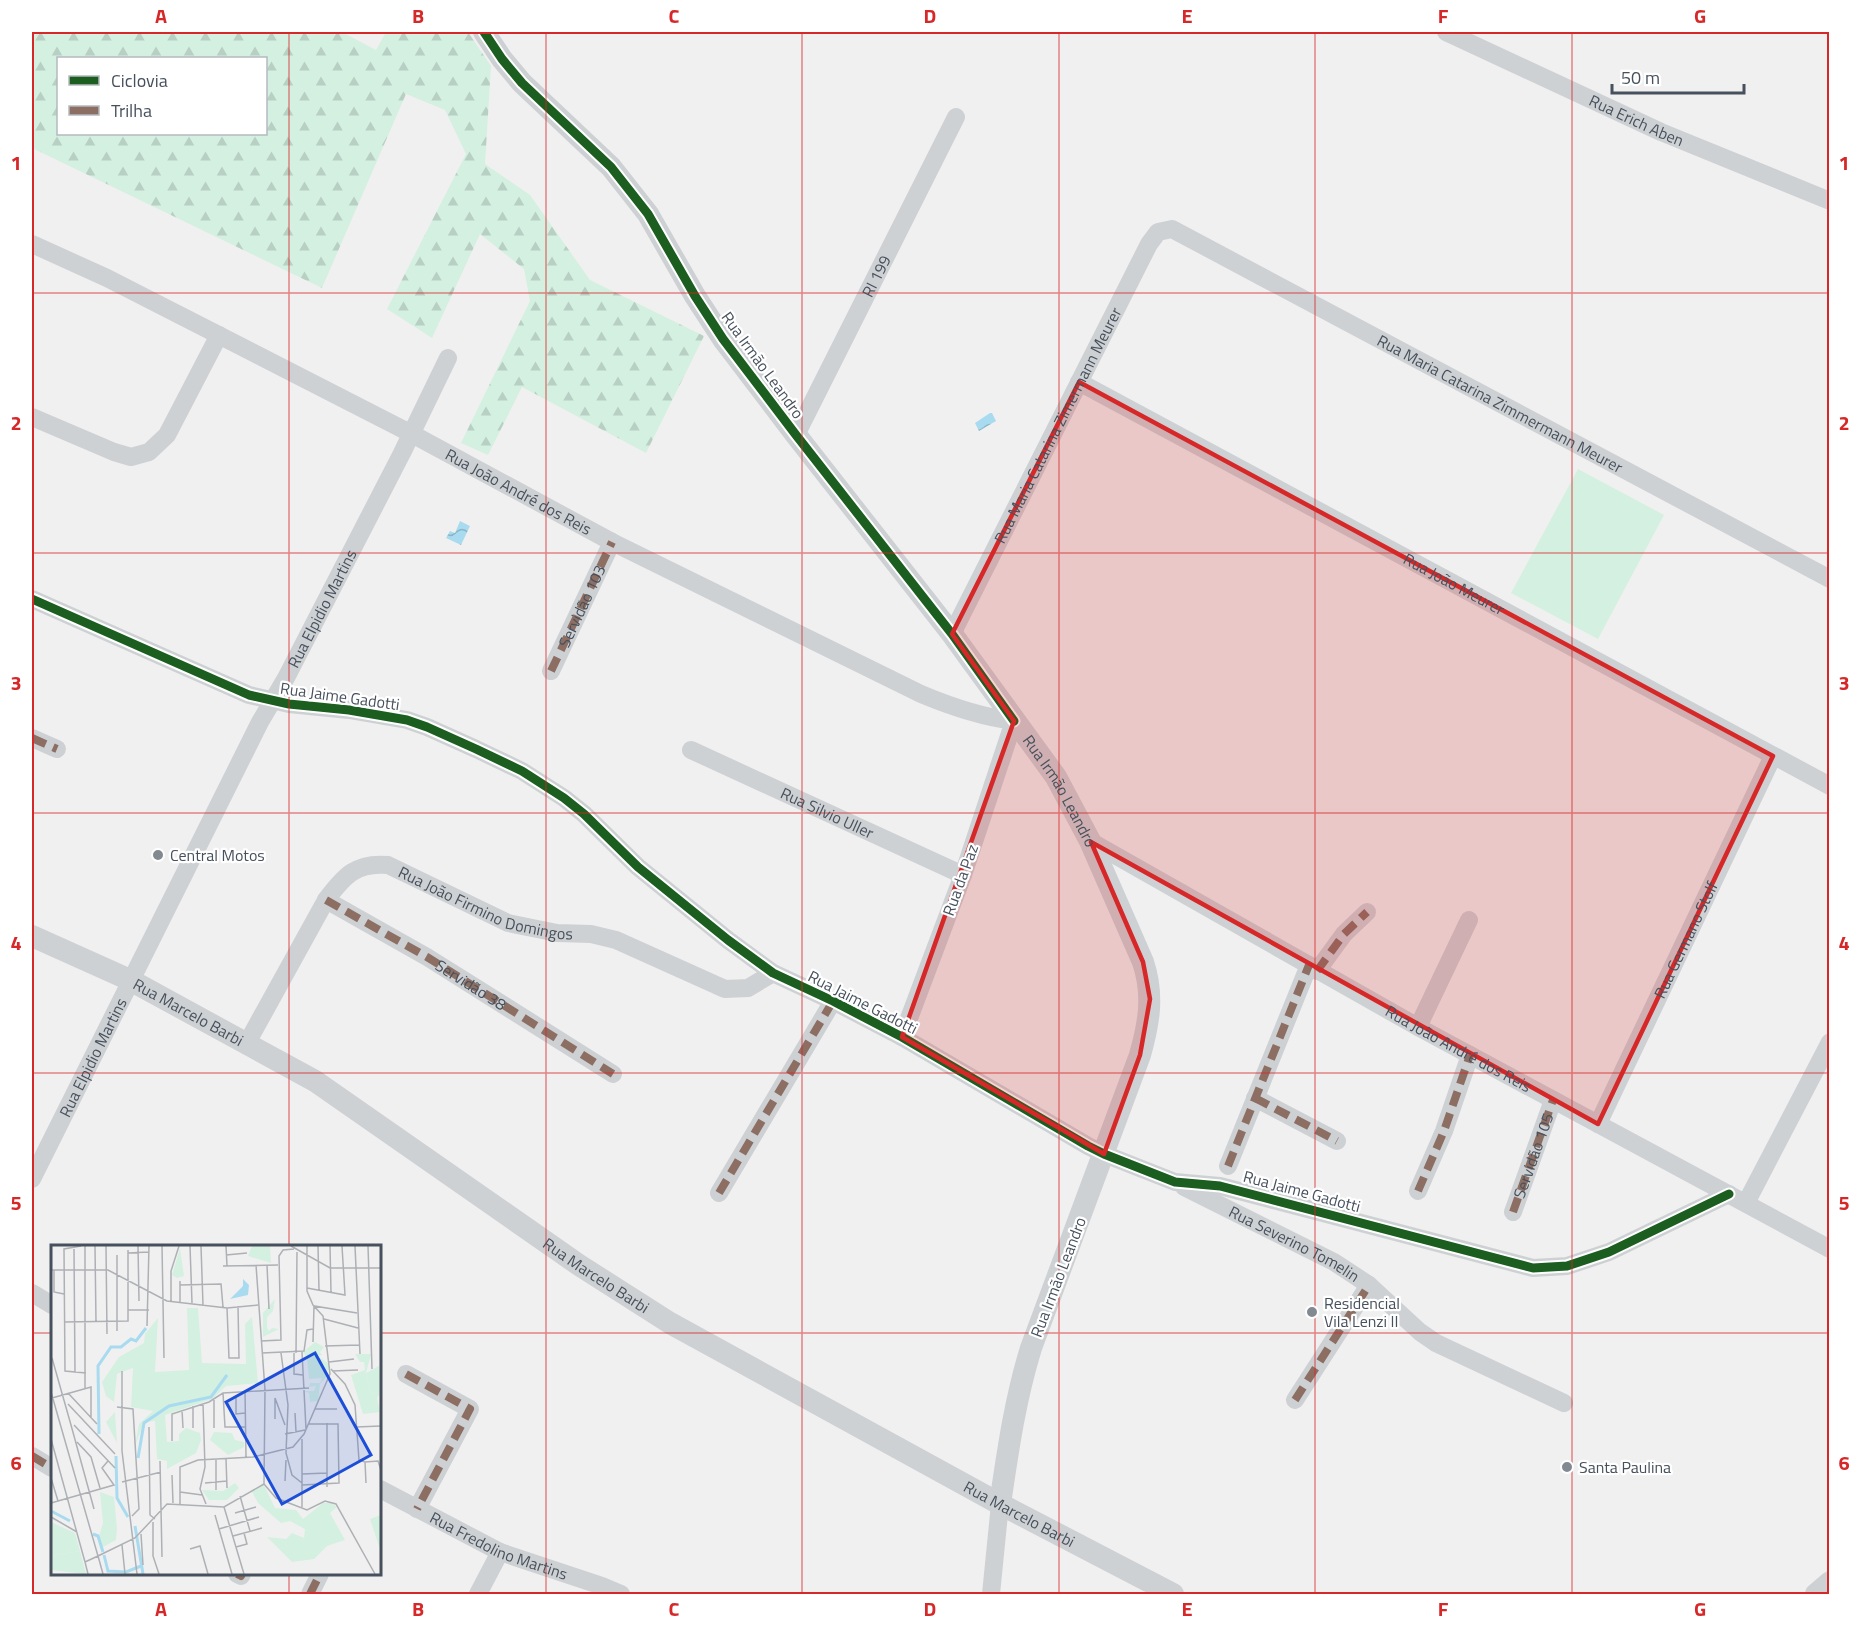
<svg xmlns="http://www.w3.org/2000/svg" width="1861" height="1626" font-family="'Titillium Web',sans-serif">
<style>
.forest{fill:url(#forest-firs);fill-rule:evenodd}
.garden{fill:#d4f0e1}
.water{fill:url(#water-waves)}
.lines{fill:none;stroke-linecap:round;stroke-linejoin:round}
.minor{stroke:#ced1d4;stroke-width:18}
.tertiary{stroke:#ced1d4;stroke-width:22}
.quiet{stroke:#8d6e63;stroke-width:8;stroke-dasharray:15 8;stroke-linecap:butt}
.cycleway-casing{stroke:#fff;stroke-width:13}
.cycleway{stroke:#1b5e20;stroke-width:9}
.marked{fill:#d62828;fill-opacity:0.2;stroke:#d62828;stroke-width:4.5;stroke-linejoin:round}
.grid{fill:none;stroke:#d62828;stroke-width:1.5;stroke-opacity:0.55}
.poi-dot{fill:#828990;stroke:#fff;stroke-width:2}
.labels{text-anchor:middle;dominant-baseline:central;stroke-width:4.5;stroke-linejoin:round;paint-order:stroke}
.street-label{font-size:16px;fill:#47515d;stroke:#fff}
.poi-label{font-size:16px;fill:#47515d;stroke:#fff;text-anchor:start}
.inset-river{fill:none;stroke:#a8dbef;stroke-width:3}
.inset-road{fill:none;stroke:#adb0b5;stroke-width:1.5}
.view{fill:#1d4ed8;fill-opacity:0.15;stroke:#1d4ed8;stroke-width:3}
.inset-edge{fill:none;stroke:#47515d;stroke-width:3}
.neatline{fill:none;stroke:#d62828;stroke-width:2}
.grid-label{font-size:20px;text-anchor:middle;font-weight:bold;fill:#d62828}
</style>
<defs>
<pattern id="forest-firs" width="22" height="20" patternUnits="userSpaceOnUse" patternTransform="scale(1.5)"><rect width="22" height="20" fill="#d4f0e1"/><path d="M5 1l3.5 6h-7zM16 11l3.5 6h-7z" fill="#b7d0c3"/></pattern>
<pattern id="water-waves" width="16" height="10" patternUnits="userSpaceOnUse" patternTransform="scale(1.5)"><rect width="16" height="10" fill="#a8dbef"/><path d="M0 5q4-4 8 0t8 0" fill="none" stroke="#8bb4c5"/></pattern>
</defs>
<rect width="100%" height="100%" fill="#f1f0f0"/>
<!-- forest -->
<path class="forest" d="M32 32H342L376 50 386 32H468L491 66 485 164 530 195 590 280 704 336 646 453 522 387 488 455 461 443 530 301 524 269 480 234 432 338 387 309 466 154 445 110 406 94 322 288 32 148ZM58 58H266V134H58Z"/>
<!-- garden -->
<path class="garden" d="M1578 469 1664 515 1598 639 1511 593Z"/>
<!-- water -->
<g class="water">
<path d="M990 413H992L996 421 979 431 975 423Z"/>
<path d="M460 521 470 526 461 545 446 538 450 531 455 533Z"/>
</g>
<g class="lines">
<!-- minor -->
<g class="minor">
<path id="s1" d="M1446 32 1661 132 1830 201"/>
<path id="s2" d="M32 244 107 278 412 434 612 542 921 694C952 707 981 717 1014 721L963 875 902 1037"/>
<path id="s3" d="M1079 382 1830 786"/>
<path d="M32 417 114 452 131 457 149 452 167 435 219 335"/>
<path id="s4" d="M796 435 956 117"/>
<path d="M32 599 249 695 289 704 349 710 407 720 427 727 476 749 522 771 564 798 584 814 638 867 728 940 773 973 833 1001 902 1037 1088 1146 1104 1154 1175 1182 1220 1186 1533 1268 1567 1266 1609 1252 1729 1194"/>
<path id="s5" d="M952 634 1149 244 1158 232 1172 229 1830 579"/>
<path d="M551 671 612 542"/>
<path d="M32 738 57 749"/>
<path id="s6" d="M691 750 963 875"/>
<path id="s7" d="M1090 841 1418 1027 1830 1249"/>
<path d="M326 900 427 957 613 1074"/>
<path d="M1317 971 1344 934 1367 912"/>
<path d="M1418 1027 1469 920"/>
<path id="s8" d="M247 1043 326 900C344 876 356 862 388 865L508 923 557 933 591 934 616 940 725 989 748 988 773 973"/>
<path d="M1255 1098 1337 1141"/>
<path id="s9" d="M1598 1124 1773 756"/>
<path d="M1228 1166 1309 965"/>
<path id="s10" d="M32 1179 260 722 286 678 402 453 448 358"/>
<path id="s11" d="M1184 1187 1334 1262 1369 1285 1420 1332 1436 1343 1564 1403"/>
<path d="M1418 1191 1444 1131 1470 1055"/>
<path d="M719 1193 833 1001"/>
<path d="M1746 1203 1830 1042"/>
<path id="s12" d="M1513 1212 1553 1100"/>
<path d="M32 1293 52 1305"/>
<path d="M406 1374 470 1409 417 1509"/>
<path d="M1295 1400 1369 1285"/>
<path d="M32 1456 52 1468"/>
<path id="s13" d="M380 1489 500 1552 602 1586 621 1594"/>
<path d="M237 1574 241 1576 242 1574"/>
<path d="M310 1594 320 1574"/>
<path d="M478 1594 500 1552"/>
<path d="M991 1594 1000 1504"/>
</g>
<!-- tertiary -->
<g class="tertiary">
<path id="s14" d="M484 32 502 59 522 83 611 167 648 214 695 296 723 339 796 435 952 634 1056 777 1090 841 1143 962C1154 995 1149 1023 1140 1055L1031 1348C1015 1400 1008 1450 1000 1504"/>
<path id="s15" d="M32 936 130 980 315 1081 579 1265 670 1323 1000 1504 1173 1594"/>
<path d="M1816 1594 1830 1582"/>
</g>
<!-- quiet -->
<g class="quiet">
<path id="s16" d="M551 671 612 542"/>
<path d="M32 738 57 749"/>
<path id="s17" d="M326 900 427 957 613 1074"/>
<path d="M1317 971 1344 934 1367 912"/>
<path d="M1255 1098 1337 1141"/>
<path d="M1228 1166 1309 965"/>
<path d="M1418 1191 1444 1131 1470 1055"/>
<path d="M719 1193 833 1001"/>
<path d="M1513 1212 1553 1100"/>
<path d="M406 1374 470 1409 417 1509"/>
<path d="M1295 1400 1369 1285"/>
<path d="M32 1456 52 1468"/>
<path d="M237 1574 241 1576 242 1574"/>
<path d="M310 1594 320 1574"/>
</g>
<defs>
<g id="cycleway">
<path d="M484 32 502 59 522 83 611 167 648 214 695 296 723 339 796 435 952 634 1014 721"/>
<path d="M32 599 249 695 289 704 349 710 407 720 427 727 476 749 522 771 564 798 584 814 638 867 728 940 773 973 833 1001 902 1037 1088 1146 1104 1154 1175 1182 1220 1186 1533 1268 1567 1266 1609 1252 1729 1194"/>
</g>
</defs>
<!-- cycleway casing -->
<use href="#cycleway" class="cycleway-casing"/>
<!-- cycleway -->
<use href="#cycleway" class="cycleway"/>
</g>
<!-- marked area -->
<path class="marked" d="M1079 382 1773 756 1598 1124 1091 842 1143 962 1150 999 1140 1055 1104 1154 902 1037 1014 721 952 634Z"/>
<!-- grid -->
<path class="grid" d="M289 32V1246M546 32V1594M802 32V1594M1059 32V1594M1315 32V1594M1572 32V1594M32 293H1830M32 553H1830M32 813H1830M32 1073H1830M32 1333H52M380 1333H1830M289 1574V1594"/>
<!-- markers -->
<g class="poi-dot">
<circle cx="158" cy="855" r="6"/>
<circle cx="1312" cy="1312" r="6"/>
<circle cx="1567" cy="1467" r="6"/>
</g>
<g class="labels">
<!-- street labels -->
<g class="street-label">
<text stroke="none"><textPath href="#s1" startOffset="210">Rua Erich Aben</textPath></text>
<text stroke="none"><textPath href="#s4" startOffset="178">RI 199</textPath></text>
<text transform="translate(763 365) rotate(54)">Rua Irmão Leandro</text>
<text stroke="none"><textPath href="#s5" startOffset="838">Rua Maria Catarina Zimmermann Meurer</textPath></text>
<text stroke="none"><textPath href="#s5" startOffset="234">Rua Maria Catarina Zimermann Meurer</textPath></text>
<text stroke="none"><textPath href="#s2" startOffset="546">Rua João André dos Reis</textPath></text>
<text stroke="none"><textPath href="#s3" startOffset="426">Rua João Meurer</textPath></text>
<text stroke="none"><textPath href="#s16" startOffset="72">Servidão 103</textPath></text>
<text stroke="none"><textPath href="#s10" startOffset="640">Rua Elpidio Martins</textPath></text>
<text transform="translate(340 696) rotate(8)">Rua Jaime Gadotti</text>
<text stroke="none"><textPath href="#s14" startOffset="956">Rua Irmão Leandro</textPath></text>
<text stroke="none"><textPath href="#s6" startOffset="150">Rua Silvio Uller</textPath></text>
<text transform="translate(960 880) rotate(-70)">Rua da Paz</text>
<text stroke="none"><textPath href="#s8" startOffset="345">Rua João Firmino Domingos</textPath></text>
<text stroke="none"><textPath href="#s9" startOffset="204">Rua Germano Stolf</textPath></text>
<text stroke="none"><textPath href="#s17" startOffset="168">Servidão 38</textPath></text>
<text transform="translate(863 1002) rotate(27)">Rua Jaime Gadotti</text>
<text stroke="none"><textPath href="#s15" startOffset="174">Rua Marcelo Barbi</textPath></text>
<text stroke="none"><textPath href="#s7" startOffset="423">Rua João André dos Reis</textPath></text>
<text stroke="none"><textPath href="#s10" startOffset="136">Rua Elpidio Martins</textPath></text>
<text stroke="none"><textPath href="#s12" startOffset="60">Servidão 105</textPath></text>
<text transform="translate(1302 1191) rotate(15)">Rua Jaime Gadotti</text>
<text stroke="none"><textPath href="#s11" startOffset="124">Rua Severino Tomelin</textPath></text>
<text stroke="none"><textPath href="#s15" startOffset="660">Rua Marcelo Barbi</textPath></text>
<text transform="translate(1058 1277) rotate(-69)">Rua Irmão Leandro</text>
<text stroke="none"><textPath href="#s15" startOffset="1146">Rua Marcelo Barbi</textPath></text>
<text stroke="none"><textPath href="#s13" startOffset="132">Rua Fredolino Martins</textPath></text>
</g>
<!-- poi labels -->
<g class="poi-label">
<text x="170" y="855">Central Motos</text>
<text x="1324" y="1303">Residencial<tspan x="1324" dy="18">Vila Lenzi II</tspan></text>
<text x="1579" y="1467">Santa Paulina</text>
</g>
</g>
<!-- overview -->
<g transform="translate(51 1245)">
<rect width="330" height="330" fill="#f1f0f0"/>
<path d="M49 247 63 252 66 284 65 295 52 302 48 291 52 278Z" fill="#d4f0e1"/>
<path d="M201 1H219L220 18 197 11ZM129 3 133 31 126 33 121 30ZM136 63H147L151 118 195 119 194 79 201 72 207 138 175 141 161 154 114 170 116 197 128 196V189L135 183 149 188 150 195 145 208 116 224V216L106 214 104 176 93 177 84 201 88 179 102 166 80 162 82 123 66 129 63 157 55 151 51 137 68 112 93 98 94 89 107 73 104 127 138 125ZM264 97 273 102 269 107 271 110 267 111 278 119V125L272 126 277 130 269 139 267 156 259 157 258 148 253 146H263L265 141 258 142 259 138H269L271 133 258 134 256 113 252 107ZM304 109H320L315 128 320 149 330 147 326 153 329 167 312 169 300 130 314 125 313 117H309ZM64 167V168L66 198 55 177ZM163 187 181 188 184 195 193 197V202L177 210 159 195ZM184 238 188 243 176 255H158L151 245 172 246ZM213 240 224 263 245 265 252 274 272 258H280L286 262 279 268 294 295 276 301 263 314 241 317 216 292 235 294 241 288 253 293 254 284 239 276 230 278 207 258 200 245ZM0 277 24 288 29 306 0 311Z" fill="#d4f0e1"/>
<path d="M328 117 330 147 320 149 315 128 328 121Z" fill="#d4f0e1"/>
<path d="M224 54 222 66 216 72V83L218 86 221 83 228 84 212 92V68Z" fill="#d4f0e1"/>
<path d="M330 270V307L319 274ZM29 306 35 329 0 325V311Z" fill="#d4f0e1"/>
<path d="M192 34 198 40 197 50 179 54 192 41Z" fill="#a8dbef"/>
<path class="inset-river" d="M48 189 47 121 60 102H70L80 94 85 96 95 83M65 211 66 253 77 272M87 213 93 178 118 161 160 152 176 130M0 266 19 276M84 281 92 329M42 289 47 291 52 307M53 310 57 326 75 327 90 321"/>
<path class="inset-road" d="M30 1 13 4 14 126 35 128M34 1V143M44 1 45 77M55 1 56 89M87 1 88 56M111 1 113 113M139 1 141 58M150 1 152 60M175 1 176 21M240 1 279 23H330M267 1 268 45M279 1 280 47M304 1 309 109M317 1 321 124M23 4 24 128M77 8 98 7M66 10V86M175 10 196 8M205 20 214 145 213 239M216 20 218 64M172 21 227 20M0 25H57L116 56 176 63 207 60M3 25V47L13 49M129 36V57M129 40 170 39 172 62M256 43 294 50 291 1M120 57V26L128 1M176 63 178 113H188L187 61M77 65H98M273 74 307 83M13 77 77 76V5M96 81 98 1M210 96 230 95 228 11 232 5 243 4M262 97 263 61 306 68M274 101 308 100M251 107 255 184M211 108 253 106 256 85 262 84M230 108 237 160 235 208 241 230 251 238M243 108V129L252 130M245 108 246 7M1 113 20 180M278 117 303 114M280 124 294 139 304 160 308 215 314 217 315 238M71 126V206L86 329M281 126 307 125M194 146 195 212M0 147 47 311 34 317 37 329M17 148 46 179M172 148 174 182H194M1 153 40 142V173M185 153V169L194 168M224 153 234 180M163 155V183M17 159 64 209M152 159 154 222 149 244 155 259M66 162 82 164 88 264 81 271M264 164H286M131 165 132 183M244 168 245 187M224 174V153M276 178V242M20 180 43 264M23 180 64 223M98 182 99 270 104 274M305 182 330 181M142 183V161M234 189 254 185M0 194 34 317M251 194V262M121 196V169L158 157 172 148 258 143M26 197 40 212 49 243M165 214V245M175 214 176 243M109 216 111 312M314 217 327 216 330 225M251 229 276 228M121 230 122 258M0 233 7 256M234 236 235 215M71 237 110 227M154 238 176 236M213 239 225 253 256 265 274 256 285 259 324 329M251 240 288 238 287 179H258M129 247 151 250M189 251 199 286M0 258 63 240 51 223 57 216M129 259V222L147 215 202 212 242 202 253 189 279 129 272 71 262 60 256 46V1M173 262 193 329M184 268 205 262M164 270 181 329M0 272 26 287M102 277V311L108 329M168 284 208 272M90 289 92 320M182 291 211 283M71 300 74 329M185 302 196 299 193 288M139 304 149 301 157 329M52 329 47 311 84 293 116 259 173 262 213 239"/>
<path class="view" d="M264 108 320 210 231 259 175 157Z"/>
<rect width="330" height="330" class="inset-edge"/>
</g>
<!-- border -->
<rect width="1861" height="1626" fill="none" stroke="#ffffff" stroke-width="66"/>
<!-- legend -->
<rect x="57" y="57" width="210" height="78" fill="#ffffff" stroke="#b5b9be" stroke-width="1.5"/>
<rect x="69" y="76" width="30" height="9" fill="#1b5e20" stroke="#b5b9be" stroke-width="1.5"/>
<text x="111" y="87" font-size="18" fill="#47515d">Ciclovia</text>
<rect x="69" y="106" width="30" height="9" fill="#8d6e63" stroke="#b5b9be" stroke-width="1.5"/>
<text x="111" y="117" font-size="18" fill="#47515d">Trilha</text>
<!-- scale -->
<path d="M1612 84v9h132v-9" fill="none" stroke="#47515d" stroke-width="3"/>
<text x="1621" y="84" font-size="18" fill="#47515d" stroke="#ffffff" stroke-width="4.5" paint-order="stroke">50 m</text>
<rect x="33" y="33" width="1795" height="1560" class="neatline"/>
<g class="grid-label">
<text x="161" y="23">A</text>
<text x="418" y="23">B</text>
<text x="674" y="23">C</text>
<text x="930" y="23">D</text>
<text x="1187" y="23">E</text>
<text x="1443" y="23">F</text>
<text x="1700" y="23">G</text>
<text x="16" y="170">1</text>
<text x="1844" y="170">1</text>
<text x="16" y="430">2</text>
<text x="1844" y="430">2</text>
<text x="16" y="690">3</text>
<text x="1844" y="690">3</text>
<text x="16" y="950">4</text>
<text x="1844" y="950">4</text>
<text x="16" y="1210">5</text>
<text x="1844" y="1210">5</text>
<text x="16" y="1470">6</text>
<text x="1844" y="1470">6</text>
<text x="161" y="1616">A</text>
<text x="418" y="1616">B</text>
<text x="674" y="1616">C</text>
<text x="930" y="1616">D</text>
<text x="1187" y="1616">E</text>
<text x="1443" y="1616">F</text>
<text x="1700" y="1616">G</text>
</g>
</svg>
